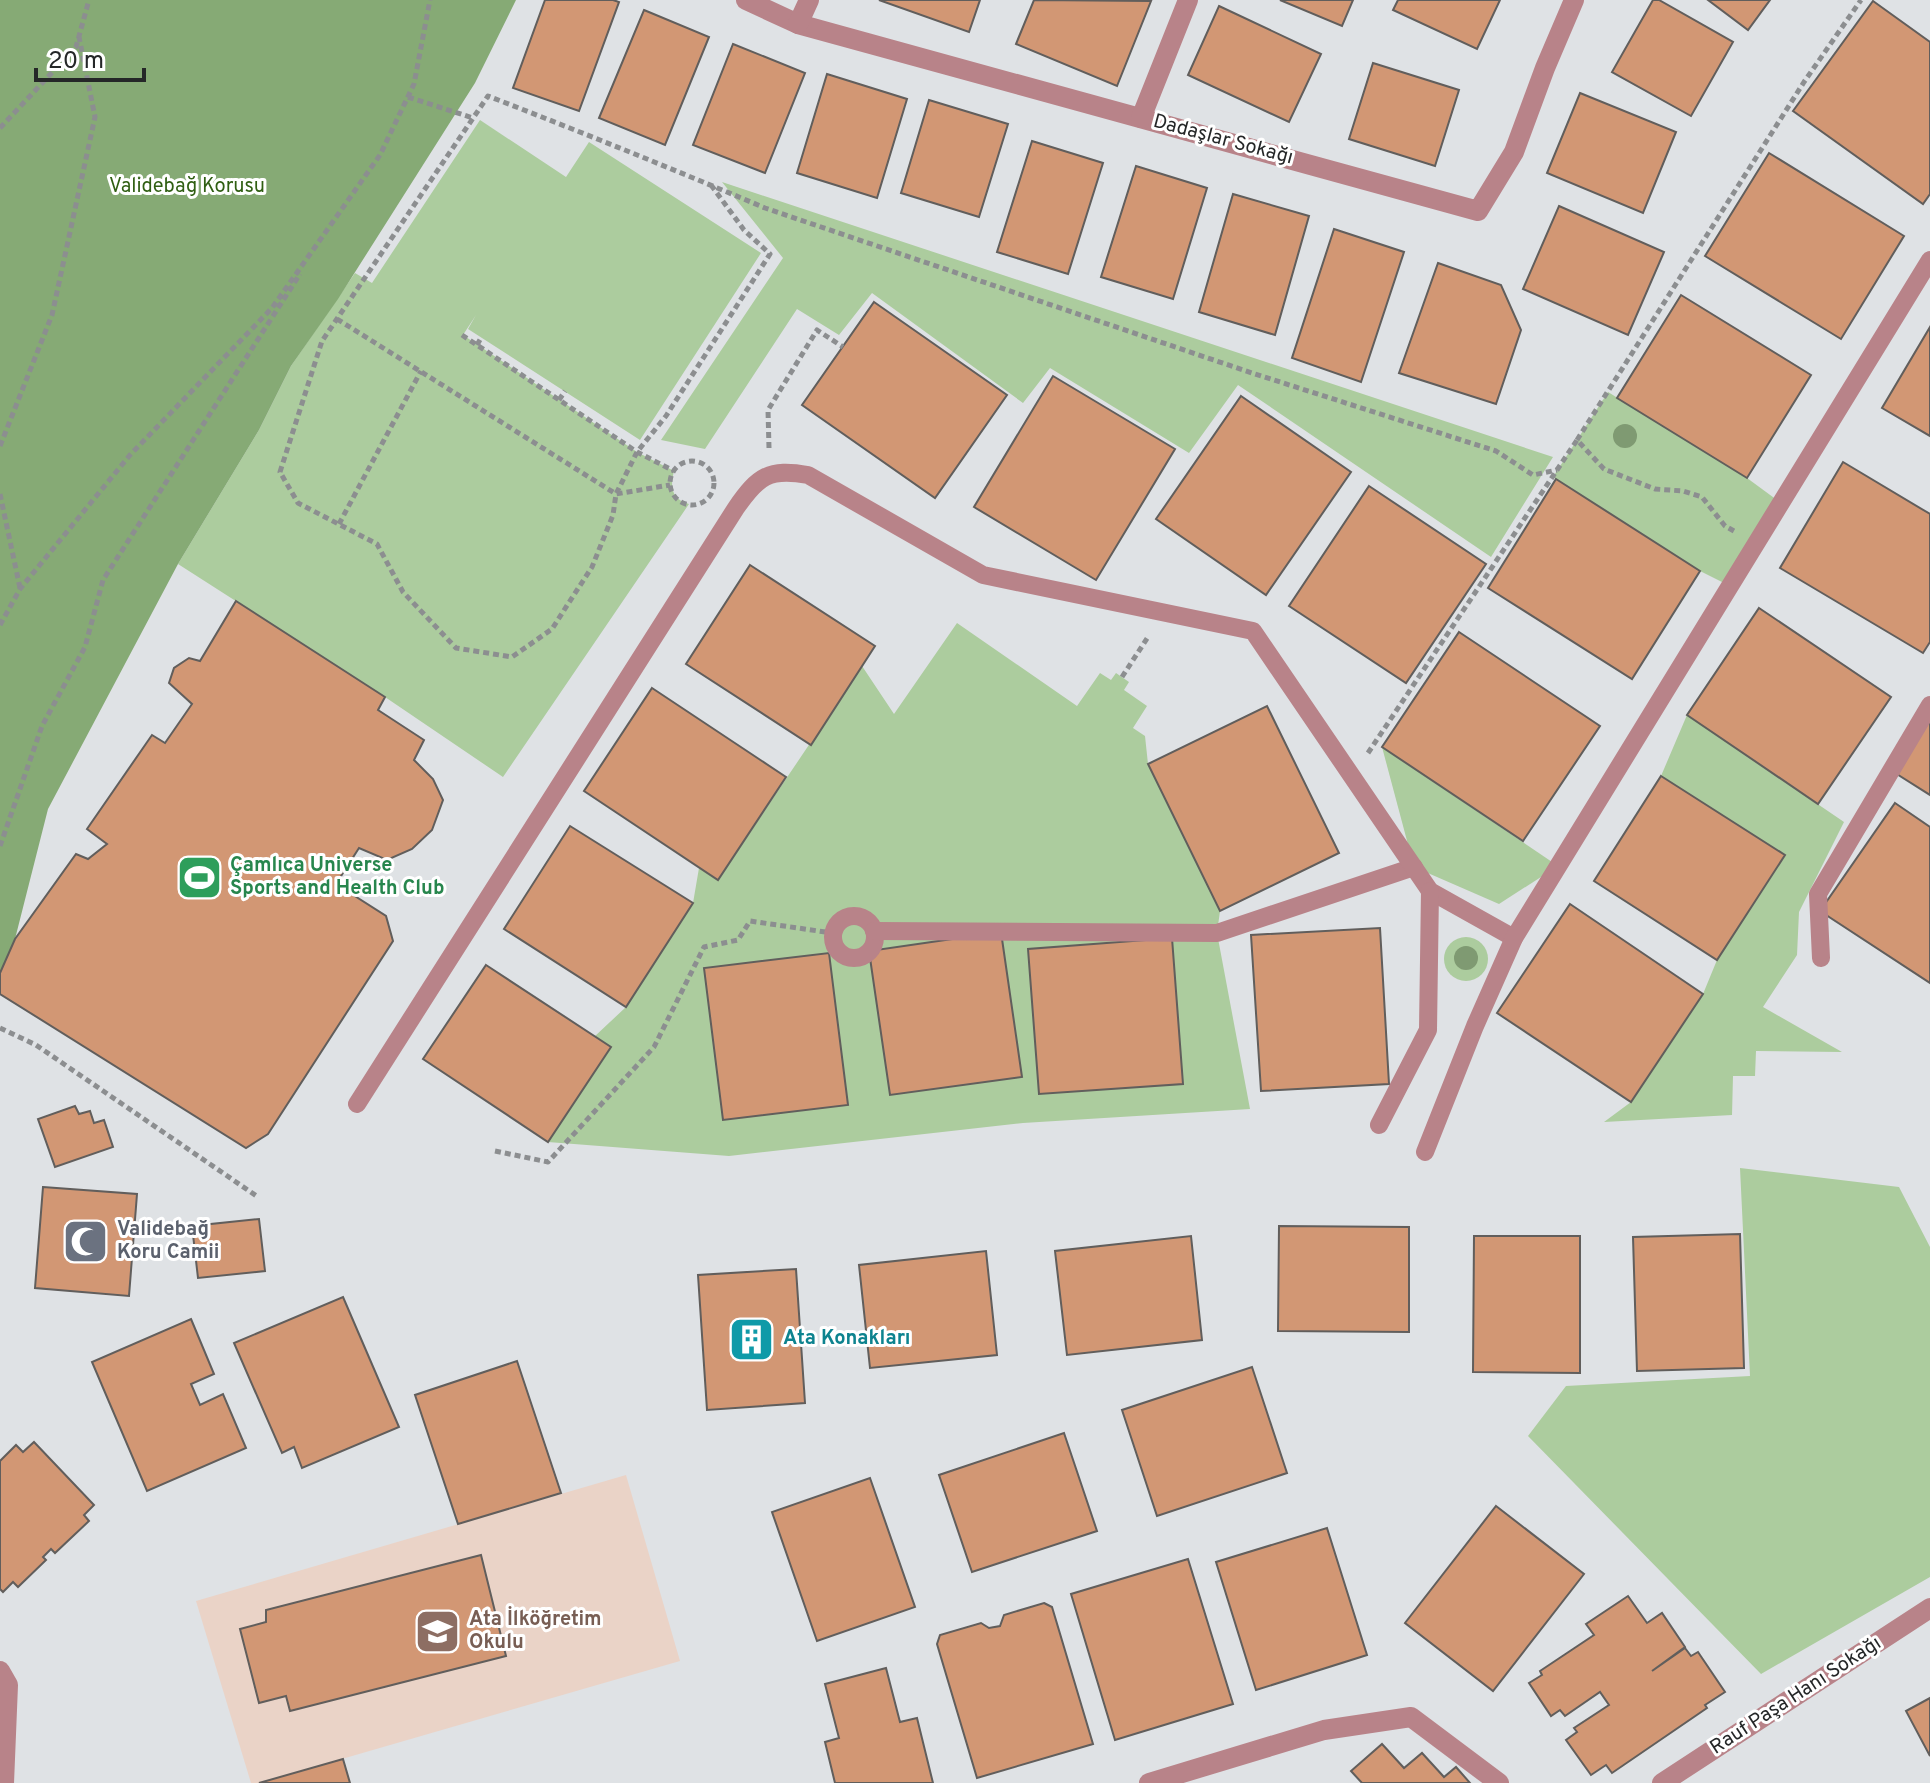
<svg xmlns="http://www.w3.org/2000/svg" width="1930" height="1783" font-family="Overpass,sans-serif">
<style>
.education{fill:#ead3c7}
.green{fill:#accc9e}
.forest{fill:#86aa75}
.building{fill:#d29774;stroke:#615e5c;stroke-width:2}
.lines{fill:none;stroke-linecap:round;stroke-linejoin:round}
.path{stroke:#8c8e90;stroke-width:5;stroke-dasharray:6 4;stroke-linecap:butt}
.service{stroke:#b88389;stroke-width:18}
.minor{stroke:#b88389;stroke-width:20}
.tree{fill:#7f9a72}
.labels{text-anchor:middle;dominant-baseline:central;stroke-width:6;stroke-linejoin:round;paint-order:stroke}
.street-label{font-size:20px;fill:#252728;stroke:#fff}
.park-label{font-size:20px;fill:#305f13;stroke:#fff}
.leisure-label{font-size:20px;font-weight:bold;fill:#27864d;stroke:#fff;text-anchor:start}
.worship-label{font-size:20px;font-weight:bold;fill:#5b616d;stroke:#fff;text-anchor:start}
.culture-label{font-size:20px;font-weight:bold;fill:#0d838f;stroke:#fff;text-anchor:start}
.education-label{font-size:20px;font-weight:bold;fill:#785e54;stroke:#fff;text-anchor:start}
</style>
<rect width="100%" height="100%" fill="#dfe2e5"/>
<!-- education -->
<path class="education" d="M626 1475 680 1661 259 1783H251L196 1601Z"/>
<!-- green -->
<g class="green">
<path d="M480 120 566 177 589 142 761 253 640 440 468 329 476 315 463 335 637 452 674 471C670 487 671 499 689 504L503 777 385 697 178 564 259 430 291 366 355 273 372 283Z"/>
<path d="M722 182 1553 457 1491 557 1238 385 1189 453 1050 368 1023 403 872 293 839 335 797 309 705 449 661 440 783 258Z"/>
<path d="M1608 392 1747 478 1781 503 1730 586 1700 571 1553 477Z"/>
<path d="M957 623 1077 706 1100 673 1111 680 1116 673 1129 682 1124 690 1147 706 1133 728 1145 736 1148 764 1220 911 1217 933 1250 1109 1023 1123 729 1156 548 1142 610 1048 594 1037 626 1007 693 903 699 868 718 880 862 666 894 714Z"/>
<path d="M1687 715 1844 822 1799 912 1797 955 1763 1007 1842 1052 1756 1051 1755 1076H1733L1732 1115 1604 1122 1631 1102 1703 994 1717 960 1784 856 1661 776Z"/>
<path d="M1382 747 1558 866 1499 904 1414 867Z"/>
<circle cx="1466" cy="959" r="22"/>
<path d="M1740 1168 1899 1187 1930 1247V1577L1761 1674 1528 1436 1566 1386 1750 1376Z"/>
</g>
<!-- forest -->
<path class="forest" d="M0 0H516L475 83 338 299 291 366 259 430 178 564 48 809 15 939 0 973Z"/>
<!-- building -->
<g class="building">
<path d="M545 0H613L619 2 579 111 513 88Z"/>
<path d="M879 0H980L969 32Z"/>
<path d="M1034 0 1151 1 1117 86 1016 44Z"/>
<path d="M1280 0H1353L1342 26Z"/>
<path d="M1398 0H1500L1477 49 1393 10Z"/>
<path d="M1653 0H1659L1733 42 1691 116 1612 72Z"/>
<path d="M1708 0H1770L1748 30Z"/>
<path d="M1873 1 1930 42V194L1923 204 1793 111Z"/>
<path d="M1219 6 1321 54 1289 122 1188 75Z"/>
<path d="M644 10 709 37 665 145 599 118Z"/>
<path d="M733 44 805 73 765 173 693 145Z"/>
<path d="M1373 63 1459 90 1435 166 1349 139Z"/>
<path d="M827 74 907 99 877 198 797 173Z"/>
<path d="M1580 93 1676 132 1643 213 1547 173Z"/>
<path d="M929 100 1008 124 979 217 901 193Z"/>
<path d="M1032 141 1103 163 1068 274 997 252Z"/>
<path d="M1769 153 1904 236 1841 339 1705 256Z"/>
<path d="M1136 166 1207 188 1173 299 1101 277Z"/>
<path d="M1233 194 1309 216 1275 335 1199 312Z"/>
<path d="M1559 206 1664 252 1628 335 1523 289Z"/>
<path d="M1334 229 1404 252 1361 382 1292 358Z"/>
<path d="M1438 263 1501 285 1521 330 1496 404 1399 373Z"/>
<path d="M1681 295 1811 375 1747 478 1617 398Z"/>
<path d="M874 302 1007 395 935 498 802 405Z"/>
<path d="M1930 327V436L1882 408Z"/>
<path d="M1053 376 1175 449 1096 580 974 507Z"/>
<path d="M1241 396 1351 472 1266 595 1156 519Z"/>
<path d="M1843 462 1930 514V642L1923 653 1780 568Z"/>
<path d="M1556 479 1700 571 1632 679 1488 588Z"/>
<path d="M1369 486 1486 564 1406 683 1289 606Z"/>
<path d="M750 565 875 646 811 745 686 664Z"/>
<path d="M236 601 385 697 378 710 424 740 414 760 433 779 443 800 432 830 412 849 387 860 359 848 336 884 386 916 393 941 268 1134 246 1148 0 994V973L15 939 76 854 88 859 107 844 87 829 152 735 165 743 192 704 169 683 174 668 189 658 200 661Z"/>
<path d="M1759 608 1891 697 1818 804 1687 715Z"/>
<path d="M1459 632 1600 726 1523 841 1382 747Z"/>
<path d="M652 688 786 777 718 880 584 791Z"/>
<path d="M1267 706 1339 853 1220 911 1148 764Z"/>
<path d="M1930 708V795L1892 771Z"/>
<path d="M1661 776 1785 855 1717 960 1594 881Z"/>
<path d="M1895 803 1930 827V983L1820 911Z"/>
<path d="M570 826 693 903 626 1007 504 929Z"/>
<path d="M1570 904 1703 994 1631 1102 1497 1013Z"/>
<path d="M1380 928 1389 1084 1261 1091 1251 935Z"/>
<path d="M1001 932 1022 1077 890 1095 869 951Z"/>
<path d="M1172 938 1183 1084 1039 1094 1028 949Z"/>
<path d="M829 953 848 1105 723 1120 704 968Z"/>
<path d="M486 965 611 1047 548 1142 423 1059Z"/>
<path d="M75 1106 79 1114 90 1111 94 1123 104 1120 113 1147 55 1167 38 1119Z"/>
<path d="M43 1187 137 1194 129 1296 35 1288Z"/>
<path d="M259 1219 265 1271 198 1278 192 1226Z"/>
<path d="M1279 1226 1409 1227V1332L1278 1331Z"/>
<path d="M1740 1234 1744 1368 1637 1371 1633 1237Z"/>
<path d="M1191 1236 1202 1340 1067 1355 1055 1251Z"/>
<path d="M1474 1236H1580V1373L1473 1372Z"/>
<path d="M986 1251 997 1355 870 1368 859 1265Z"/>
<path d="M796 1269 805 1403 707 1410 698 1275Z"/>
<path d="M343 1297 399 1427 302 1468 294 1447 282 1453 234 1343Z"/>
<path d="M191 1319 214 1374 191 1384 200 1405 223 1394 246 1448 147 1491 92 1362Z"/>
<path d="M517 1361 561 1493 458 1524 415 1395Z"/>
<path d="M1252 1367 1287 1473 1157 1516 1122 1410Z"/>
<path d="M1064 1433 1097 1531 972 1572 939 1475Z"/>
<path d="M34 1442 94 1505 84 1515 89 1521 55 1553 51 1549 43 1557 46 1560 18 1587 13 1582 3 1592 0 1589V1461L16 1445 23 1452Z"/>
<path d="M870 1478 915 1607 817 1641 772 1512Z"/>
<path d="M1496 1506 1584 1574 1493 1691 1405 1623Z"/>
<path d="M1327 1528 1367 1655 1256 1690 1216 1562Z"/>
<path d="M481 1555 506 1656 290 1711 286 1696 259 1703 240 1629 266 1622V1610Z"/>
<path d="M1188 1559 1233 1704 1115 1740 1071 1594Z"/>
<path d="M1628 1596 1647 1623 1662 1613 1685 1647 1652 1671 1685 1648 1691 1656 1698 1652 1725 1692 1705 1705 1707 1708 1612 1773 1606 1765 1591 1775 1566 1740 1577 1732 1574 1728 1609 1705 1600 1692 1565 1716 1560 1710 1551 1716 1529 1683 1542 1675 1540 1671 1594 1635 1586 1624Z"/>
<path d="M1044 1603 1052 1607 1093 1744 977 1778 937 1644 940 1635 981 1623 989 1628 1000 1626 1004 1615Z"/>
<path d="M886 1668 900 1722 917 1718 933 1783H835L825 1742 839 1738 825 1684Z"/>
<path d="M1930 1698V1756L1906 1711Z"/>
<path d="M1382 1744 1404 1768 1422 1753 1444 1777 1456 1767 1470 1783H1362L1351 1771Z"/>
<path d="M343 1759 350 1783H259Z"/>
</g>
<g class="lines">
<!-- path -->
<g class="path">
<path d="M408 97 473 118"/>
<path d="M0 128 76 47 89 0"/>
<path d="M711 185 744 230 770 254 666 416 637 452 616 494 613 515 592 567 568 604 552 629 512 657 456 648 403 592 377 544 298 503 280 472 322 341 488 96C581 132 673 169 765 208L1252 373 1496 451 1533 475 1557 470"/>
<path d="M337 319 616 494 670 485"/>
<path d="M462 335 637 452 674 471"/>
<path d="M477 345 481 338"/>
<path d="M559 400 565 391"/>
<path d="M1577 440 1804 82 1861 0"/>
<path d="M0 446 52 315 95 117 79 37"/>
<path d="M769 448 768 410 817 330 843 347"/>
<circle cx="692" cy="483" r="22"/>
<path d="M0 494 20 588"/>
<path d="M339 524 421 371"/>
<path d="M0 625 20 589 130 455 272 308 380 155 414 84 430 0"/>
<path d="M1122 677 1148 637"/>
<path d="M1368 753 1577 440 1604 469 1655 489 1683 491 1702 497 1725 526 1734 531"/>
<path d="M0 846 42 726 85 647 103 580 300 274"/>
<path d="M0 1028 36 1045 258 1197"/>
<path d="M495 1151 548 1162 654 1047 704 947 738 940 750 921 832 933"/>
</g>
<!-- service -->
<g class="service">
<circle cx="854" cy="937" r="21"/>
<path d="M874 931 1217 933 1414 867"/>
<path d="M1821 958 1818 894 1930 705"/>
<path d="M357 1104 736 508C758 476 769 468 808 475L983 575 1253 631 1430 891 1514 938"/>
<path d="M1379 1125 1428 1030 1430 891"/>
<path d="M1425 1152 1475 1026 1514 938 1930 260"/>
</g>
<!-- minor -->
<g class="minor">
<path d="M746 0 798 24 1478 211 1514 152 1545 68 1574 0"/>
<path d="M798 24 809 0"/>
<path d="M1141 118 1188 0"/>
<path d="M0 1671 8 1685 4 1783"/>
<path d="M1149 1783 1324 1730 1411 1717 1499 1783"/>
<path d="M1662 1783 1930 1608"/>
</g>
</g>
<!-- trees -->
<g class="tree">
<circle cx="1625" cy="436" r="12"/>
<circle cx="1466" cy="958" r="12"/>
</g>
<!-- icons -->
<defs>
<symbol id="stadium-square" viewBox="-11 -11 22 22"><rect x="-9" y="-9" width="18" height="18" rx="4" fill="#2e9e5b" stroke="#fff"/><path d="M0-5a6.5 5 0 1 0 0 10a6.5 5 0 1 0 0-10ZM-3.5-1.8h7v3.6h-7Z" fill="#fff"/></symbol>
<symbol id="mosque-square" viewBox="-11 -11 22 22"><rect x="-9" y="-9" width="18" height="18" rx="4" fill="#6b7280" stroke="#fff"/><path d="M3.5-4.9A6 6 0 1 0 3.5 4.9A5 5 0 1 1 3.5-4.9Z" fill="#fff"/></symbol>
<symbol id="building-square" viewBox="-11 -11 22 22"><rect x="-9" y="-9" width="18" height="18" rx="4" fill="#0f9aa8" stroke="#fff"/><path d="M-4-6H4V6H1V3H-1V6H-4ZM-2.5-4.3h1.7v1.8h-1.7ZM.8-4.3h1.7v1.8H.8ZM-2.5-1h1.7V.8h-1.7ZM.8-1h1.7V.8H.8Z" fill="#fff"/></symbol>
<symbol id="school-square" viewBox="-11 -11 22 22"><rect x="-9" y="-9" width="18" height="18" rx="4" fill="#8d6e63" stroke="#fff"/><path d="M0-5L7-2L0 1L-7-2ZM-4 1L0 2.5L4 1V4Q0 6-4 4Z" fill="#fff"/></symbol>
</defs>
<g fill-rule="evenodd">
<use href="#stadium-square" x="174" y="852" width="51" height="51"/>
<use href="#mosque-square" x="60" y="1216" width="51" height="51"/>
<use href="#building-square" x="726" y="1314" width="51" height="51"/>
<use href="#school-square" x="412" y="1606" width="51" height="51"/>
</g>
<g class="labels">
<!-- street labels -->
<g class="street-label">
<text transform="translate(1223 140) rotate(15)">Dadaşlar Sokağı</text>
<text transform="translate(1796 1696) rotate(-33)">Rauf Paşa Hanı Sokağı</text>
</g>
<!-- park labels -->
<g class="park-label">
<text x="187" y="187">Validebağ Korusu</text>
</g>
<!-- leisure labels -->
<g class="leisure-label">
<text x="230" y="866">Çamlıca Universe<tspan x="230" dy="23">Sports and Health Club</tspan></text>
</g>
<!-- worship labels -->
<g class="worship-label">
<text x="117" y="1230">Validebağ<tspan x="117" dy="23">Koru Camii</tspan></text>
</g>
<!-- culture labels -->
<g class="culture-label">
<text x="783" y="1339">Ata Konakları</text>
</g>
<!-- education labels -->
<g class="education-label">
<text x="469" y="1620">Ata İlköğretim<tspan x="469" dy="23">Okulu</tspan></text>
</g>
</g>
<!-- scale -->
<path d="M36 68v12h108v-12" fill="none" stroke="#252728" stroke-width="4"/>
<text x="48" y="68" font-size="24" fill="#252728" stroke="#ffffff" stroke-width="6" paint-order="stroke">20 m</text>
</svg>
